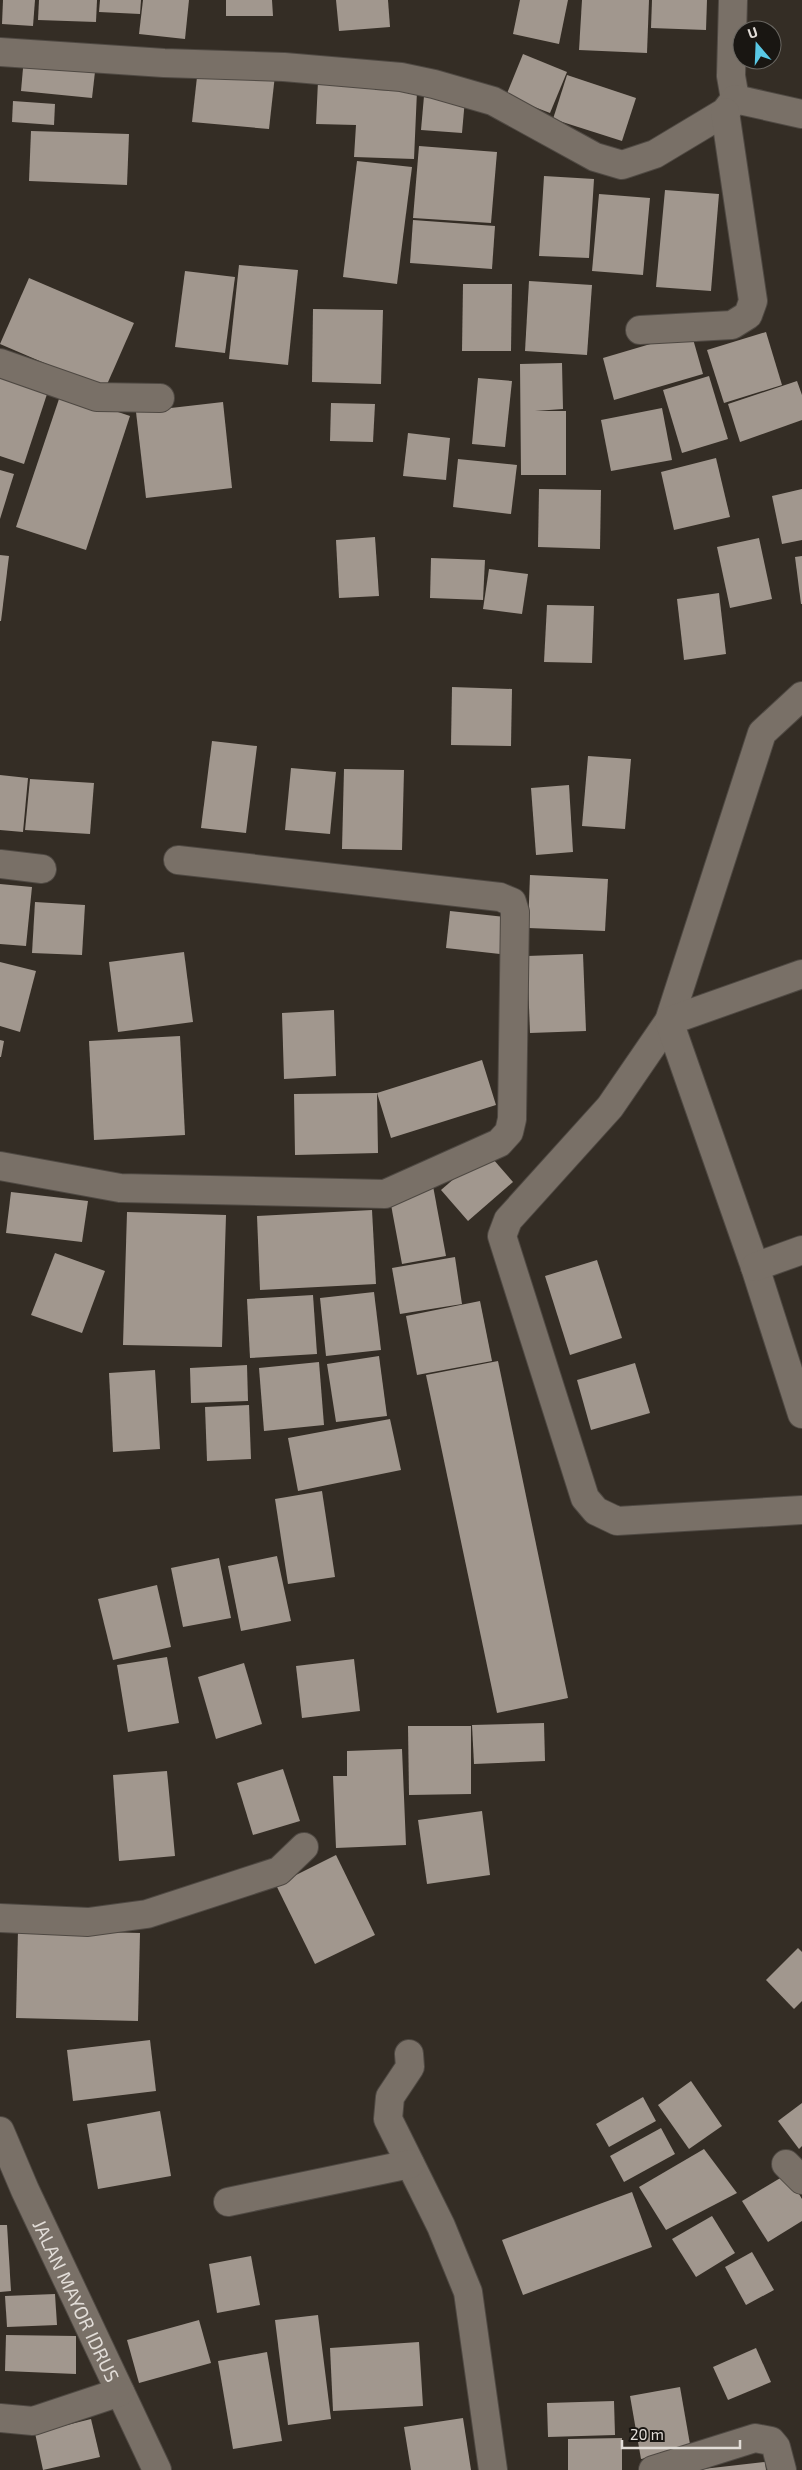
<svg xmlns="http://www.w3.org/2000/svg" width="802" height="2470" font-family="'Exo 2',sans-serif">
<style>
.building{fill:#a1978e}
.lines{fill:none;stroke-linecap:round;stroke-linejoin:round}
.minor-casing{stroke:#4f4943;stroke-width:30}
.minor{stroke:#797067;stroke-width:28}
.labels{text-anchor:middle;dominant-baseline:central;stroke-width:5;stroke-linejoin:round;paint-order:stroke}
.street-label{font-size:19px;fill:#e2ddd8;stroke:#191612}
</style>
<rect width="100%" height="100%" fill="#342d25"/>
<!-- building -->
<g class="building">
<path d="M3 0H35L33 26 2 24Z"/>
<path d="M39 0H97L96 22 38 20Z"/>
<path d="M100 0H141L140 14 99 12Z"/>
<path d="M143 0H189L185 39 139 34Z"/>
<path d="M226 0H272L273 16H226Z"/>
<path d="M336 0H388L390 27 339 31Z"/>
<path d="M520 0H568L559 44 513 34Z"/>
<path d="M582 0H649L647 53 579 50Z"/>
<path d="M652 0H707L706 30 651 28Z"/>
<path d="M523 54 567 72 550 113 506 96Z"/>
<path d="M24 57 96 63 92 98 21 91Z"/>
<path d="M198 68 275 75 269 129 192 122Z"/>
<path d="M567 75 636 98 622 141 553 119Z"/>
<path d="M318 81 375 83V90L417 91 414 159 354 157 356 125 316 124Z"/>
<path d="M424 96 465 99 462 133 421 130Z"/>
<path d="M13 101 55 104 54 125 12 122Z"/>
<path d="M31 131 129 134 127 185 29 181Z"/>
<path d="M419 146 497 152 491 223 413 218Z"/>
<path d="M357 161 412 167 397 284 343 277Z"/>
<path d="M544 176 594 179 589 258 539 256Z"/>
<path d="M665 190 719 194 711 291 656 287Z"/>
<path d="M599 194 650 198 643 275 592 271Z"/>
<path d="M413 220 495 226 492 269 410 263Z"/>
<path d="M239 265 298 270 288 365 229 359Z"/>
<path d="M185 271 235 277 225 353 175 347Z"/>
<path d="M29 278 134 323 105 389 0 344Z"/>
<path d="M529 281 592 285 587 355 525 351Z"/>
<path d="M463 284H512L511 351H462Z"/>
<path d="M313 309 383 310 381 384 312 382Z"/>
<path d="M691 332 703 374 614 400 603 358Z"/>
<path d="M766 332 782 385 724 403 707 350Z"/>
<path d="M562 363 563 409 535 411H566V475H521L520 364Z"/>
<path d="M0 374 49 388 24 464 0 456Z"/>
<path d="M709 376 728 439 682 453 663 390Z"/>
<path d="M478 378 512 381 505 447 472 444Z"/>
<path d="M797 381 802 395V420L740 442 728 404Z"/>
<path d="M61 393 130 416 86 550 16 527Z"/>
<path d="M223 402 232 488 146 498 136 412Z"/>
<path d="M331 403 375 404 373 442 330 441Z"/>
<path d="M662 408 672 460 611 471 601 420Z"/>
<path d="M408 433 450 438 446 480 403 476Z"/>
<path d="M716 458 730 517 674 530 661 472Z"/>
<path d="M458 459 517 465 511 514 453 507Z"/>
<path d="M0 470 14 474 0 519Z"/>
<path d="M539 489 601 490 600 549 538 547Z"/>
<path d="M802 489V540L782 544 772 496Z"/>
<path d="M375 537 379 596 339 598 336 540Z"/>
<path d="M759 538 772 599 730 608 717 547Z"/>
<path d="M0 555 9 556 1 621H0Z"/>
<path d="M802 556V604H801L795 557Z"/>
<path d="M431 558 485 560 483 600 430 598Z"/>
<path d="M489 569 528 574 522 614 483 609Z"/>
<path d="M719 593 726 654 684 660 677 599Z"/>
<path d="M547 605 594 606 592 663 544 662Z"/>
<path d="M452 687 512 689 511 746 451 745Z"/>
<path d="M212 741 257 746 246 833 201 828Z"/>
<path d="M588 756 631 759 625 829 582 826Z"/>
<path d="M291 768 336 772 330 834 285 830Z"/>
<path d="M344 769 404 770 402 850 342 849Z"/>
<path d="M0 775 28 778 23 832 0 830Z"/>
<path d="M30 779 94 783 90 834 25 830Z"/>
<path d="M569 785 573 852 536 855 531 788Z"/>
<path d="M530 875 608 879 605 931 528 928Z"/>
<path d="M0 884 32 887 26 946 0 944Z"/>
<path d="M35 902 85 905 82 955 32 953Z"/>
<path d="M450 911 505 917 500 954 446 948Z"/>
<path d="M184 952 193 1022 118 1032 109 962Z"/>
<path d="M583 954 586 1031 530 1033 527 956Z"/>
<path d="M0 962 36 971 20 1032 0 1026Z"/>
<path d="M334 1010 336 1076 284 1079 282 1013Z"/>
<path d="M180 1036 185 1135 94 1140 89 1041Z"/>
<path d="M0 1040 4 1041 1 1057H0Z"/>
<path d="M482 1060 496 1105 391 1138 377 1093 378 1153 295 1155 294 1094 377 1093Z"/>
<path d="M486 1151 513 1182 468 1221 441 1190Z"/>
<path d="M433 1186 446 1256 402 1264 389 1194Z"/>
<path d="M11 1192 88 1201 82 1242 6 1233Z"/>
<path d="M372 1210 376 1284 260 1290 257 1216Z"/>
<path d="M127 1212 226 1215 222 1347 123 1345Z"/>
<path d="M55 1253 105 1271 82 1333 31 1315Z"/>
<path d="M455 1257 462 1304 400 1314 392 1268Z"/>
<path d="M597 1260 622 1338 570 1355 545 1276Z"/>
<path d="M374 1292 381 1350 326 1356 320 1298Z"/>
<path d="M313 1295 317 1354 250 1358 247 1299Z"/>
<path d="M480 1301 492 1361 417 1375 406 1316Z"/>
<path d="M379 1356 387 1416 336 1422 327 1364Z"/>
<path d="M498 1361 568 1698 497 1713 426 1375Z"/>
<path d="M319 1362 324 1425 264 1431 259 1368Z"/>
<path d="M635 1363 650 1413 591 1430 577 1380Z"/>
<path d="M247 1365 248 1401 191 1403 190 1368Z"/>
<path d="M155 1370 160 1449 113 1452 109 1373Z"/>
<path d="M249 1405 251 1459 207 1461 205 1407Z"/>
<path d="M390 1419 401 1470 298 1491 288 1438Z"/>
<path d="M322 1491 335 1577 288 1584 275 1499Z"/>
<path d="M277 1556 291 1621 241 1631 228 1566Z"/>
<path d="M219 1558 231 1618 183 1627 171 1568Z"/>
<path d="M157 1585 171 1647 113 1660 98 1599Z"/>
<path d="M167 1657 179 1723 128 1732 117 1665Z"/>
<path d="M354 1659 360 1711 302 1718 296 1666Z"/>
<path d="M244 1663 262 1724 216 1739 198 1677Z"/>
<path d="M544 1723 545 1761 474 1764 472 1725Z"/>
<path d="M408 1726H471V1794L409 1795Z"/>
<path d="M402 1749 406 1845 336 1848 333 1776H347V1751Z"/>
<path d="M283 1769 300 1821 253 1835 237 1783Z"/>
<path d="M167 1771 175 1856 119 1861 113 1775Z"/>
<path d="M482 1811 490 1875 427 1884 418 1820Z"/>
<path d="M336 1855 375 1935 315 1964 276 1885Z"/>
<path d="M18 1930 140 1933 138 2021 16 2018Z"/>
<path d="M798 1948 802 1952V2001L794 2009 766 1980Z"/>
<path d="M150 2040 156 2091 73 2101 67 2050Z"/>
<path d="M691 2081 722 2126 689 2149 658 2105Z"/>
<path d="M643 2097 656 2121 609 2147 596 2124Z"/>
<path d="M802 2103V2146L799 2149 778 2121Z"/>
<path d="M160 2111 171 2176 98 2189 87 2124Z"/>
<path d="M661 2128 675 2154 624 2182 610 2156Z"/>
<path d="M704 2149 737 2193 666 2230 639 2187Z"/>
<path d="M787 2174 802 2199V2221L768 2242 742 2201Z"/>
<path d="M632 2192 652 2247 523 2295 502 2240Z"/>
<path d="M712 2216 735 2253 696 2277 672 2239Z"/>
<path d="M0 2225H7L11 2291 0 2292Z"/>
<path d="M752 2252 774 2290 746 2305 725 2267Z"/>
<path d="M251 2256 260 2305 217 2313 209 2264Z"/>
<path d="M55 2294 57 2325 7 2327 5 2296Z"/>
<path d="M318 2315 331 2419 288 2425 275 2320Z"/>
<path d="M199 2320 211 2363 139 2383 127 2340Z"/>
<path d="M6 2335 76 2336V2374L5 2371Z"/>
<path d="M419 2342 423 2406 333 2411 330 2348Z"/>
<path d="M756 2348 771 2382 728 2400 713 2367Z"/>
<path d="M267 2352 282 2441 233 2449 218 2361Z"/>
<path d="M680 2387 691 2450 641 2459 630 2396Z"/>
<path d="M614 2401 615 2435 548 2437 547 2403Z"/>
<path d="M463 2418 471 2470H411L404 2427Z"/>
<path d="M91 2419 100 2457 43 2470 35 2433Z"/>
<path d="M622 2438V2470H568V2439Z"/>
<path d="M765 2462 766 2470H703V2469Z"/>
</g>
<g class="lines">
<defs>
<g id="minor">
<path d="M733 0 731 76 735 99"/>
<path d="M0 52 164 63 284 67 401 77 434 84 493 101 595 157 622 165 655 154 725 112 735 99 802 114"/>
<path d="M640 330 732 325 748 315 753 301 725 112"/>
<path d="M0 363 97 397 160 398"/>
<path d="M802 696 762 733 669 1021 610 1107 508 1220 502 1236 585 1498 596 1511 617 1521 802 1510"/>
<path d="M0 864 42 869"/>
<path d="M802 974 669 1021 755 1267 802 1414"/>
<path d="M0 1166 120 1188 385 1194 499 1143 509 1132 512 1119 515 912 512 902 500 897 178 860"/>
<path d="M755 1267 802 1250"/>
<path d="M0 1918 88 1922 147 1914 279 1871 304 1847"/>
<path d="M409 2054 410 2067 390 2097 388 2119 441 2226 468 2292 493 2470"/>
<path id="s1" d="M0 2131 25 2190 157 2470"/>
<path d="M786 2164 802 2180"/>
<path d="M228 2202 410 2164"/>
<path d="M0 2418 33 2421 120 2392"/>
<path d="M653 2470 755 2438 771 2441 776 2447 782 2470"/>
</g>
</defs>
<!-- minor casing -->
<use href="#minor" class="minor-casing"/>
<!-- minor -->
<use href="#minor" class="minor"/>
</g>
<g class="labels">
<!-- street labels -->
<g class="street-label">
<text stroke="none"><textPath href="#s1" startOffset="186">JALAN MAYOR IDRUS</textPath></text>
</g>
</g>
<!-- north arrow -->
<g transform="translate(757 45) rotate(341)"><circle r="24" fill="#191612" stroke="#696661"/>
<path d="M0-4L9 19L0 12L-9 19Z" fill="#59c8e5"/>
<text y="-8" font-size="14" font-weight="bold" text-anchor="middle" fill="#e2ddd8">U</text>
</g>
<!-- scale -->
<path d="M622 2440v8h118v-8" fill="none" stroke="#e2ddd8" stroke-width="2.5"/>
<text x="630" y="2440" font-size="15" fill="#e2ddd8" stroke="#191612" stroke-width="4" paint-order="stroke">20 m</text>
</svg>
